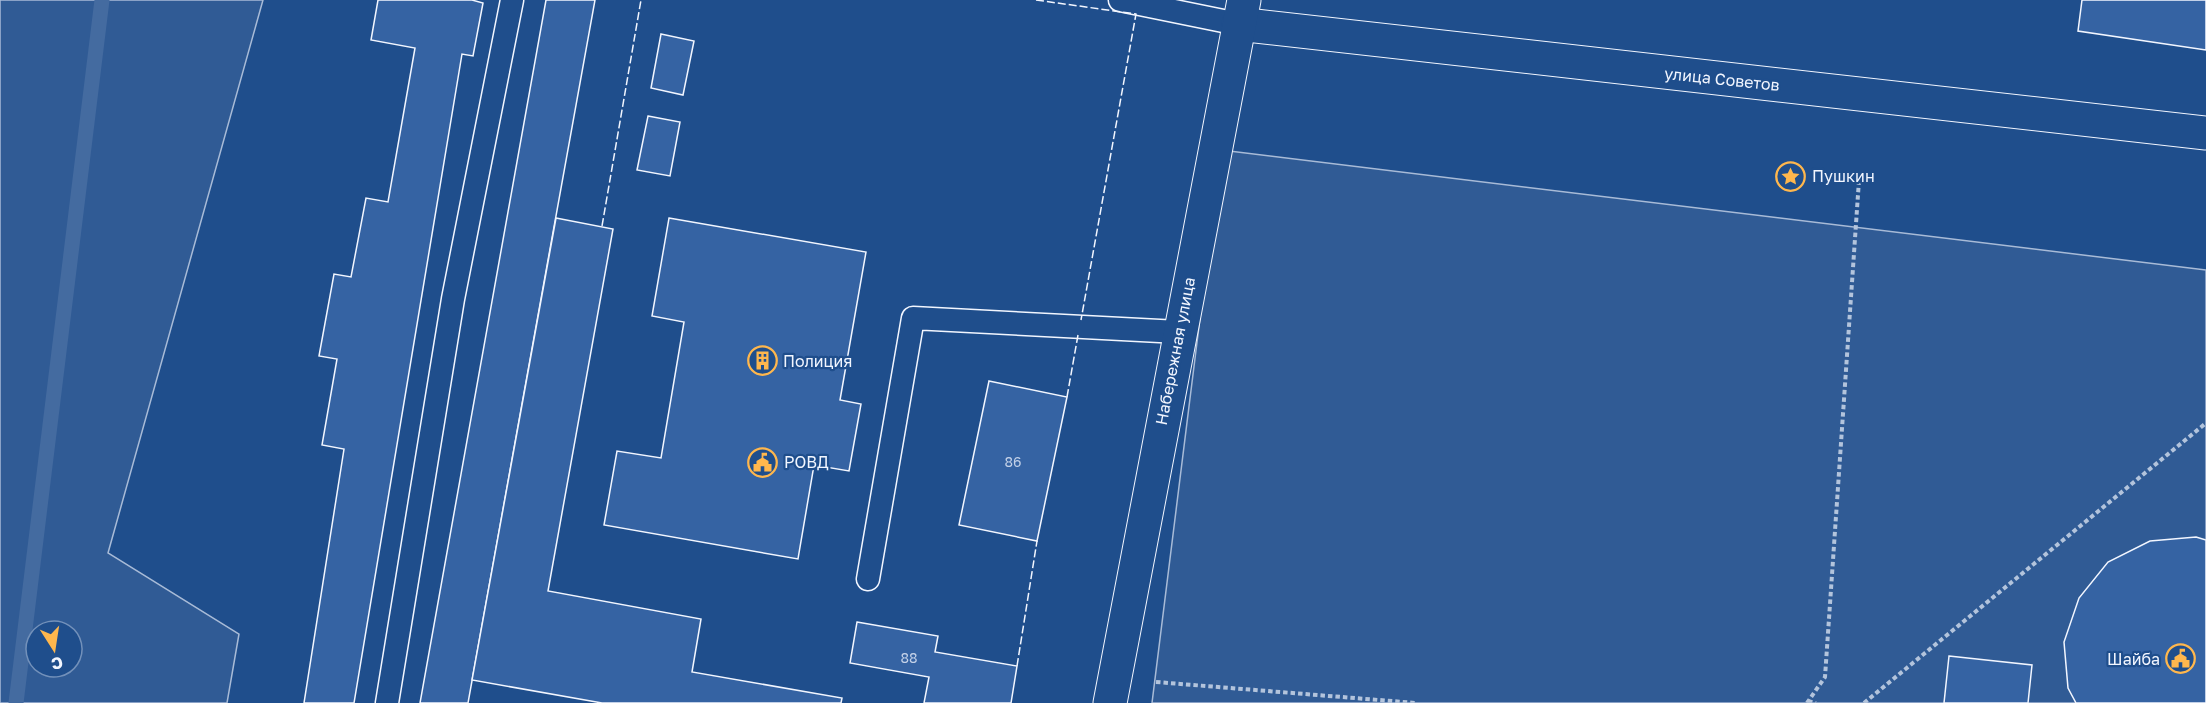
<svg xmlns="http://www.w3.org/2000/svg" width="2206" height="703" font-family="'Golos Text',sans-serif">
<style>
.built{fill:#305b95;stroke:#a8bbd7;stroke-width:1.5;fill-rule:evenodd}
.lines{fill:none;stroke-linecap:round;stroke-linejoin:round}
.stream{stroke:#446ba0;stroke-width:15}
.building{fill:#3563a3;stroke:#f2f6ff;stroke-width:1.5}
.lane-casing{stroke:#f2f6ff;stroke-width:25}
.street-casing{stroke:#f2f6ff;stroke-width:35}
.path{stroke:#b3c4dc;stroke-width:4;stroke-dasharray:4.5 3;stroke-linecap:butt}
.lane{stroke:#1f4e8c;stroke-width:22}
.street{stroke:#1f4e8c;stroke-width:33}
.fence{stroke:#f2f6ff;stroke-width:1.5;stroke-dasharray:8 3;stroke-linecap:butt}
.labels{text-anchor:middle;dominant-baseline:central;stroke-width:4.5;stroke-linejoin:round;paint-order:stroke}
.number-label{font-size:14px;fill:#c3d1e8}
.street-label{font-size:16px;fill:#f2f6ff;stroke:#1f4e8c}
.poi-label{font-size:16px;fill:#f2f6ff;stroke:#1f4e8c;text-anchor:start}
</style>
<rect width="100%" height="100%" fill="#1f4e8c"/>
<!-- built -->
<g class="built">
<path d="M0 0H263L108 553 239 634 227 703H0ZM36 631H72V667H36Z"/>
<path d="M1221 150 2206 270V703H1152Z"/>
</g>
<g class="lines">
<!-- stream -->
<path class="stream" d="M16 703 102 0"/>
</g>
<!-- building -->
<g class="building">
<path d="M378 0H472L483 3 473 56 462 54 354 703H304L344 449 322 445 337 359 319 356 334 274 351 277 366 198 388 202 415 48 371 40Z"/>
<path d="M546 0H595L468 703H420Z"/>
<path d="M2082 0H2206V50L2078 31Z"/>
<path d="M661 34 694 41 683 95 651 88Z"/>
<path d="M648 116 680 122 670 176 637 170Z"/>
<path d="M556 218 613 229 548 591 701 619 692 672 842 698 841 703H602L472 680Z"/>
<path d="M669 218 866 252 840 400 861 404 849 471 814 465 798 559 604 525 617 451 661 458 684 322 652 316Z"/>
<path d="M989 381 1067 397 1037 541 959 525Z"/>
<path d="M2196 537 2206 540V703H2076L2068 688 2064 642 2079 598 2108 562 2150 541Z"/>
<path d="M857 622 938 636 935 652 1017 666 1011 703H924L929 677 850 663Z"/>
<path d="M1949 656 2032 665 2028 703H1944Z"/>
</g>
<g class="lines">
<defs>
<g id="lane">
<path d="M1120 0 1238 24"/>
<path d="M868 579 913 318 1179 332"/>
<path d="M387 703 453 299 512 0"/>
</g>
<g id="street">
<path d="M1238 24 2206 133"/>
<path d="M1110 703 1244 0"/>
</g>
</defs>
<!-- lane casing -->
<use href="#lane" class="lane-casing"/>
<!-- street casing -->
<use href="#street" class="street-casing"/>
<!-- path -->
<g class="path">
<path d="M1156 682 1416 703"/>
<path d="M1808 701 1816 703"/>
<path d="M1807 703 1825 677 1859 180"/>
<path d="M1864 703 2206 423"/>
</g>
<!-- lane -->
<use href="#lane" class="lane"/>
<!-- street -->
<use href="#street" class="street"/>
<!-- fence -->
<g class="fence">
<path d="M1036 0 1136 14 1081 320"/>
<path d="M602 226 641 0"/>
<path d="M1067 397 1078 335"/>
<path d="M1017 666 1037 541"/>
</g>
</g>
<!-- icons -->
<defs>
<symbol id="sight-ring" viewBox="-11 -11 22 22"><circle r="9.5" fill="#1f4e8c" stroke="#ffb74d" stroke-width="1.5"/><path d="M0-6L1.8-2.2L6-1.7L2.9 1.2L3.7 5.4L0 3.3L-3.7 5.4L-2.9 1.2L-6-1.7L-1.8-2.2Z" fill="#ffb74d"/></symbol>
<symbol id="building-ring" viewBox="-11 -11 22 22"><circle r="9.5" fill="#1f4e8c" stroke="#ffb74d" stroke-width="1.5"/><path d="M-4-6H4V6H1V3H-1V6H-4ZM-2.5-4.3h1.7v1.8h-1.7ZM.8-4.3h1.7v1.8H.8ZM-2.5-1h1.7V.8h-1.7ZM.8-1h1.7V.8H.8Z" fill="#ffb74d"/></symbol>
<symbol id="civic-ring" viewBox="-11 -11 22 22"><circle r="9.5" fill="#1f4e8c" stroke="#ffb74d" stroke-width="1.5"/><path d="M-.6-6.5H3V-4.5H.6V-3L4-1V1h2V6H-6V1h2V-1L-.6-3ZM-1.2 2.5V6h2.4V2.5Z" fill="#ffb74d"/></symbol>
</defs>
<g fill-rule="evenodd">
<use href="#sight-ring" x="1774" y="160" width="33" height="33"/>
<use href="#building-ring" x="746" y="344" width="33" height="33"/>
<use href="#civic-ring" x="746" y="446" width="33" height="33"/>
<use href="#civic-ring" x="2164" y="642" width="33" height="33"/>
</g>
<g class="labels">
<!-- number labels -->
<g class="number-label">
<text x="1013" y="461">86</text>
<text x="909" y="657">88</text>
</g>
<!-- street labels -->
<g class="street-label">
<text transform="translate(1722 79) rotate(6)">улица Советов</text>
<text transform="translate(1175 351) rotate(-79)">Набережная улица</text>
</g>
<!-- poi labels -->
<g class="poi-label">
<text x="1812" y="176">Пушкин</text>
<text x="783" y="361">Полиция</text>
<text x="784" y="462">РОВД</text>
<text x="2160" y="659" text-anchor="end">Шайба</text>
</g>
</g>
<!-- north arrow -->
<g transform="translate(54 649) rotate(168)"><circle r="28" fill="#1f4e8c" stroke="#7391ba" stroke-width="1.5"/>
<path d="M0-4.5L10 22L0 15L-10 22Z" fill="#ffb74d"/>
<text y="-9" font-size="16" font-weight="bold" text-anchor="middle" fill="#f2f6ff">С</text>
</g>
</svg>
